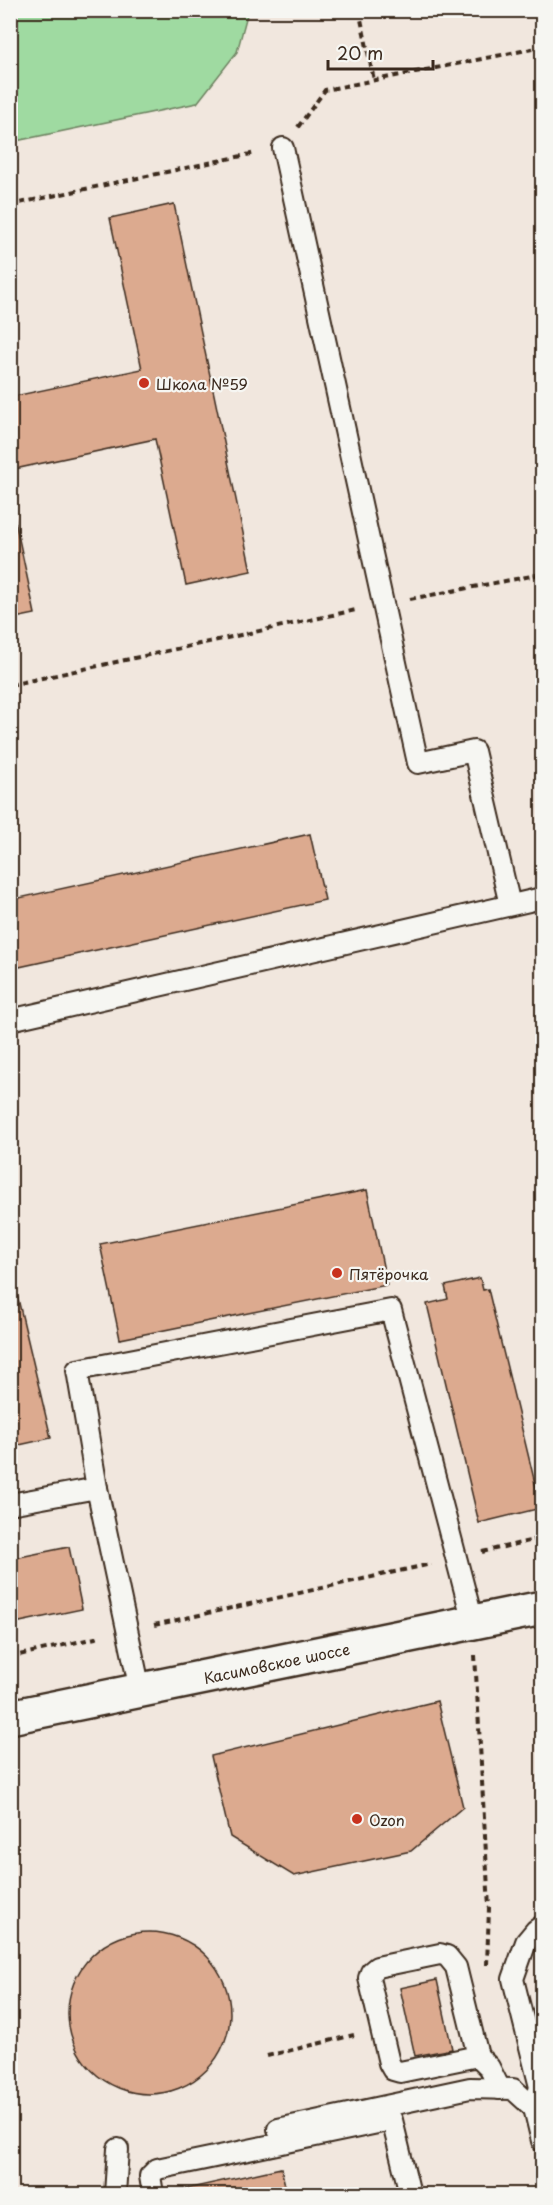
<svg xmlns="http://www.w3.org/2000/svg" width="553" height="2205" font-family="'Playpen Sans',sans-serif">
<style>
.green{fill:#9fdaa1;stroke:#6d8260;stroke-width:1.5}
.building{fill:#dcaa8f;stroke:#3b2a1e;stroke-width:1.5}
.lines{fill:none;stroke-linecap:round;stroke-linejoin:round}
.lane-casing{stroke:#3b2a1e;stroke-width:24}
.street-casing{stroke:#3b2a1e;stroke-width:38}
.path{stroke:#3b2a1e;stroke-width:4;stroke-dasharray:6 4.5;stroke-linecap:butt}
.lane{stroke:#f6f6f2;stroke-width:20}
.street{stroke:#f6f6f2;stroke-width:33}
.poi-dot{fill:#c8321e;stroke:#f6f6f2;stroke-width:2}
.labels{text-anchor:middle;dominant-baseline:central;stroke-width:4.5;stroke-linejoin:round;paint-order:stroke}
.poi-label{font-size:15px;fill:#3b2a1e;stroke:#f6f6f2;text-anchor:start}
.street-label{font-size:15px;fill:#3b2a1e;stroke:#f6f6f2}
</style>
<rect width="100%" height="100%" fill="#f1e7de"/>
<filter id="ink" filterUnits="userSpaceOnUse"><feTurbulence type="fractalNoise" baseFrequency=".0167" numOctaves="2"/><feDisplacementMap in="SourceGraphic" scale="12" xChannelSelector="R" yChannelSelector="G"/><feConvolveMatrix kernelMatrix="1 2 1 2 8 2 1 2 1" color-interpolation-filters="sRGB"/></filter>
<g filter="url(#ink)">
<!-- green -->
<path class="green" d="M11 10H248V11L237 52 197 103 11 142Z"/>
<!-- building -->
<g class="building">
<path d="M174 204 251 571 186 585 155 439 10 470V397L142 369 110 218Z"/>
<path d="M10 497 35 614 10 619Z"/>
<path d="M310 834 325 900 10 969V900Z"/>
<path d="M367 1190 387 1285 120 1339 100 1244Z"/>
<path d="M10 1265 51 1438 10 1447Z"/>
<path d="M480 1278 483 1290 488 1289 541 1508 479 1523 427 1304 448 1299 445 1286Z"/>
<path d="M69 1547 82 1609 10 1624V1559Z"/>
<path d="M437 1701 463 1807 411 1851 294 1876 230 1837 211 1756Z"/>
<circle cx="149" cy="2013" r="81"/>
<path d="M437 1980 452 2049 415 2056 400 1988Z"/>
<path d="M281 2168 287 2194H187L186 2189Z"/>
</g>
<g class="lines">
<defs>
<g id="lane">
<path d="M283 148 418 763 474 751 510 905"/>
<path d="M10 1020 542 898"/>
<path d="M97 1488 77 1370 391 1310 473 1622"/>
<path d="M10 1504 97 1488 140 1690"/>
<path d="M542 1926 536 1930 526 1942 513 1979 540 2087 534 2108 542 2141"/>
<path d="M478 2056 456 1967 447 1956 440 1954 377 1967 371 1972 369 1978 389 2063 393 2070 400 2072 478 2056 489 2067 500 2089"/>
<path d="M278 2129 470 2088 513 2089 534 2108"/>
<path d="M115 2194 118 2149"/>
<path d="M153 2194 150 2176 157 2169 392 2120 410 2194"/>
</g>
<g id="street">
<path id="s1" d="M10 1717 542 1608"/>
</g>
</defs>
<!-- lane casing -->
<use href="#lane" class="lane-casing"/>
<!-- street casing -->
<use href="#street" class="street-casing"/>
<!-- path -->
<g class="path">
<path d="M359 10 374 80"/>
<path d="M298 127 325 90 542 47"/>
<path d="M10 205 256 153"/>
<path d="M410 599 542 574"/>
<path d="M10 685 356 610"/>
<path d="M482 1552 542 1538"/>
<path d="M154 1625 431 1564"/>
<path d="M475 1655 489 1908 487 1965"/>
<path d="M10 1657 100 1637"/>
<path d="M267 2056 354 2035"/>
</g>
<!-- lane -->
<use href="#lane" class="lane"/>
<!-- street -->
<use href="#street" class="street"/>
</g>
</g>
<!-- markers -->
<g class="poi-dot">
<circle cx="144" cy="383" r="6"/>
<circle cx="337" cy="1273" r="6"/>
<circle cx="357" cy="1819" r="6"/>
</g>
<g class="labels">
<!-- poi labels -->
<g class="poi-label">
<text x="156" y="383">Школа №59</text>
<text x="349" y="1273">Пятёрочка</text>
<text x="369" y="1819">Ozon</text>
</g>
<!-- street labels -->
<g class="street-label">
<text stroke="none"><textPath href="#s1" startOffset="272">Касимовское шоссе</textPath></text>
</g>
</g>
<!-- margin -->
<rect width="553" height="2205" fill="none" stroke="#f6f6f2" stroke-width="36"/>
<rect x="18" y="18" width="517" height="2169" fill="none" stroke="#3b2a1e" stroke-width="2" filter="url(#ink)"/>
<!-- scale -->
<path d="M328 60v9h105v-9" fill="none" stroke="#3b2a1e" stroke-width="3"/>
<text x="337" y="60" font-size="18" fill="#3b2a1e" stroke="#f6f6f2" stroke-width="4.5" paint-order="stroke">20 m</text>
</svg>
